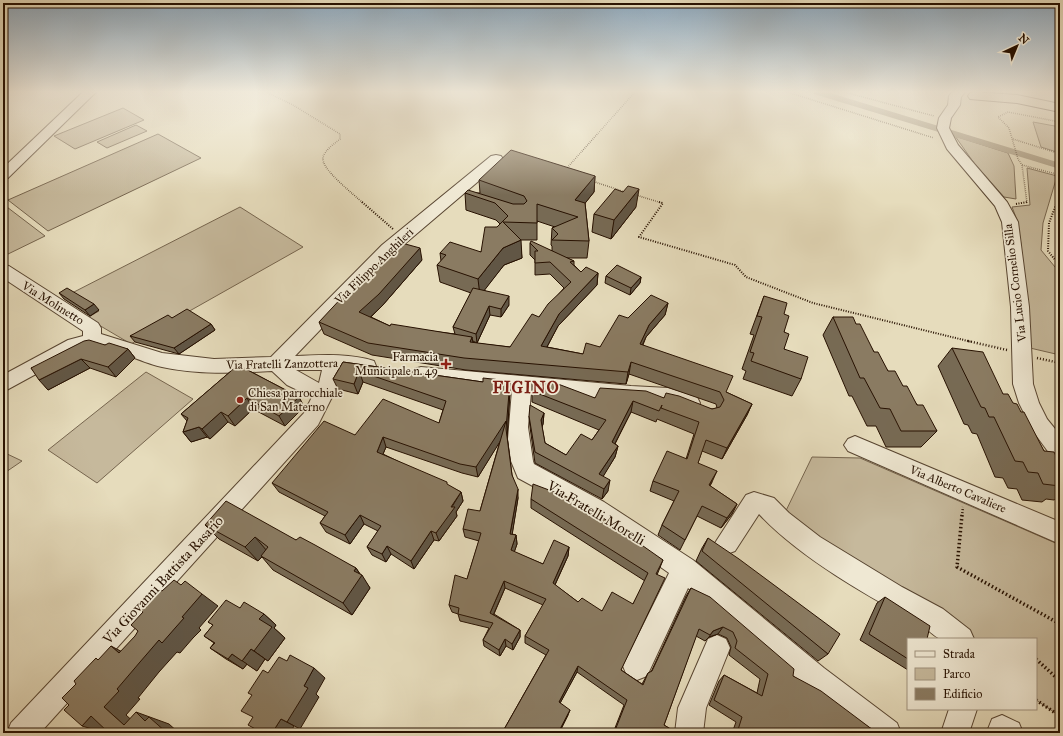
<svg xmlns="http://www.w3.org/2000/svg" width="1063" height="736" font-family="'IM FELL Great Primer',serif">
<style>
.green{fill:#c6b99c;stroke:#76654e}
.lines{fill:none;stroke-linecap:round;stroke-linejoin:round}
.canal{fill:#a5977c;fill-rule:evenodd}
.minor-casing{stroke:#574430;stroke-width:2}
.highway-casing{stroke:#271101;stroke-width:2}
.path-far3{stroke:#271101;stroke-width:1.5;stroke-dasharray:0.5 1.5;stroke-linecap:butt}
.path-far2{stroke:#271101;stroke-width:2;stroke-dasharray:1 1.5;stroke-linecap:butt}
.path-far1{stroke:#271101;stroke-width:2.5;stroke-dasharray:1 2;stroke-linecap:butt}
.path{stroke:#271101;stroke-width:3.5;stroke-dasharray:1.5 2.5;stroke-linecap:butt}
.minor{fill:#efe8d3;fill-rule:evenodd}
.highway{fill:#e6dcbc;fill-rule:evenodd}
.wall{fill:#776a54;stroke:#271101;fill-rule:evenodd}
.shaded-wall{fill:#615645;stroke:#271101}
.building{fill:#8a7b62;stroke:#271101}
.poi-dot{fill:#8f2418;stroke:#efe8d3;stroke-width:1.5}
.labels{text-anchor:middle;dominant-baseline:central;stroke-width:3.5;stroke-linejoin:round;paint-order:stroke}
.street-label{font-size:12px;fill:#271101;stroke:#efe8d3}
.poi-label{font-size:12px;fill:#271101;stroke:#efe8d3;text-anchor:end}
.near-street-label{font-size:14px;fill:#271101;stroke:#efe8d3}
.district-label{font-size:16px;font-weight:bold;letter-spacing:1px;fill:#7a1f14;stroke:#efe8d3}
</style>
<rect width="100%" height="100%" fill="#e6dcbc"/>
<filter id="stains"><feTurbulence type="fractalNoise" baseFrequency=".005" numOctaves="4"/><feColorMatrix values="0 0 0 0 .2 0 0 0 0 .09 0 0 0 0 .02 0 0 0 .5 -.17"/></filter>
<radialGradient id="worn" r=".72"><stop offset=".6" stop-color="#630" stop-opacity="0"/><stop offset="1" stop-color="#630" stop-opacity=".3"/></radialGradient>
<!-- green -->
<g class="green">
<path d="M123 108 144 120 75 149 54 136Z"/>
<path d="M1033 122 1060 127V153L1041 147Z"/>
<path d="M136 125 147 131 107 148 97 142Z"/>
<path d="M158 134 201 158 48 231 8 200Z"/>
<path d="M955 136 1008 153 1014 166 1016 199 1004 197 974 163Z"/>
<path d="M1027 168 1057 176 1043 223 1041 250 1060 273V355L1030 348 1021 244 1017 220 1012 207 1030 205Z"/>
<path d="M3 204 45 236 4 256Z"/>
<path d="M240 207 303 247 131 344 87 318 99 311 72 293Z"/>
<path d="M146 372 193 399 97 483 48 450Z"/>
<path d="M3 452 22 461 3 474Z"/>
<path d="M812 457 860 458 1060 545V716L1036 700V639H961L781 521Z"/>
</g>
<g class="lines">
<!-- canal -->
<path class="canal" d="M812 92H827L1060 163V169L814 94Z"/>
<defs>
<g id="minor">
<path d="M83 92H96L8 178 3 179V168Z"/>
<path d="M952 92H965L961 97 960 105 951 118 949 128 958 145 1007 202 1018 222 1029 307 1033 384 1039 403 1047 419 1060 435V460L1052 457 1033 431 1019 403 1013 384 1011 307 1002 222 995 206 947 149 937 128 939 118 948 105 949 96Z"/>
<path d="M496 155 501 156 503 159 501 162 394 253 295 356C321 355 349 353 374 361L376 366 374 371 367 373 341 370 340 381 318 425 40 733H7L11 723 304 413 312 397 287 385 272 371C235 373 198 375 162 367 134 361 110 342 80 350L3 392V375L68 340 83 336V331L3 278V265L9 266 98 323 101 328V334L162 353 214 359 271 357 382 245 491 156ZM296 370H322L319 383Z"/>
<path d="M421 367 631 386 668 388 697 397 700 403 697 409 690 411 661 403 631 402 531 392 528 427 533 461 534 464 604 502 693 560 824 668 897 723 901 733H863L804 688 688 588 647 676 637 680 627 676 623 666 669 573 588 516 518 478 511 461 508 439 512 390 414 379 411 374 414 369Z"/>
<path d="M855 436 1060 522V544L848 451 844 445 848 439Z"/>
<path d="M754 492 774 498 789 513 820 537 902 587 943 609 970 630 974 639C964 639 951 641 941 639 934 637 927 628 921 625 868 596 800 558 759 514L735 551 727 554 719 551 715 543 746 495Z"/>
<path d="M717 635 726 639 730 648 706 708 703 733H675L678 708 708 639Z"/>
<path d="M949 709H977L969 733H941Z"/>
<path d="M1002 715 1019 723 1023 733H989L988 729 992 719Z"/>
</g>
<path id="highway" d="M975 92 1017 95 1060 104V112L1017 103 970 99 968 96 970 93Z"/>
</defs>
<!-- minor casing -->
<use href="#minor" class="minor-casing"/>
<!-- highway casing -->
<use href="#highway" class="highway-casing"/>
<!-- path-far3 -->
<g class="path-far3">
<path d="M266 92 293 105 340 134V139C334 144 326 149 323 157 320 169 355 195 363 203"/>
<path d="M787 92 934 138"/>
<path d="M844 92 934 116"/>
<path d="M1013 139 1060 154"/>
<path d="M1022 165 1060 175"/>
<path d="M566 169 635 92"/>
<path d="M592 181 625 192"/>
<path d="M636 195 662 203"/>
<path d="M1027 203 1022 165 1018 159 1009 128 998 117 1008 112 1060 122"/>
<path d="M1056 203 1060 192"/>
</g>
<!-- path-far2 -->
<g class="path-far2">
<path d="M362 202 393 229"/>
<path d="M659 202 663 203 639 237 735 265 746 277 813 303 972 342"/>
<path d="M1057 202 1049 223 1048 251 1060 266"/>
<path d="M1016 204 1027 202"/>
</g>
<!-- path-far1 -->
<g class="path-far1">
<path d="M968 341 1007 350"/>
<path d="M1037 358 1060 363"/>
<path d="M962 516 963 507"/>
</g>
<!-- path -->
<g class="path">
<path d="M962 515 957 567 1060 624"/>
<path d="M1036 659 1060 681"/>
<path d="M1036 700 1060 716"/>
</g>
<!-- minor -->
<use href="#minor" class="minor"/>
<!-- highway -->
<use href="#highway" class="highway"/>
</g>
<!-- wall -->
<g class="wall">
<path d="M595 176 594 192 585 203 589 241 587 258H567L574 261V265L581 272 598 273 597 285 558 326 547 347 583 354 600 347 628 318 668 303 665 315 646 337 643 345 726 392 752 404 747 415 722 459 702 451 698 463 712 482 710 486 737 504 732 514 721 528 697 516 680 550 658 535 662 525 674 501 650 491 653 481 686 459 694 434 657 419 656 422 631 412 615 444 618 446 615 457 603 476 608 491 602 499 535 463 530 427 529 416 544 413 543 424 542 427 545 443 566 455 592 440 599 430 532 402V391L595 398H664L712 409 717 408 716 404 629 374 626 384 466 370 372 355 324 334 319 322 351 293 422 260 382 306 371 317 390 326 455 334 453 327 471 293 440 282 437 265 441 261 440 253 481 252 497 227 500 224 496 220 466 210 465 193H480L479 180ZM537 221 555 227 552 228 551 245 552 246V251L530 243V255L535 260V275L550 274 564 288 539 317 510 347 473 343V341L477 343 490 315 501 317 509 305 484 290 504 265 522 258 520 240H537Z"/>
<path d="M636 207 611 239 592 232 594 214Z"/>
<path d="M606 276 641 277 640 283 630 295 605 283Z"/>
<path d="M59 293 99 310 90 316 64 299Z"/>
<path d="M764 296 784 314V349L801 379 792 396 743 379 746 371 742 369 754 335 750 334Z"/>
<path d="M833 317 856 324 874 352 888 371 903 386 937 431 921 447H886L876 426H867L852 396H849L823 335Z"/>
<path d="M172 318 211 324 215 330 179 354 135 342 130 336Z"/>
<path d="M105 345 128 349 135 358 116 377 90 368 48 390 31 368Z"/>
<path d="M952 348 1003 394 1021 412 1044 451 1058 460 1060 461V496L1054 500 1046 499 1042 502 1022 500 1017 489 1008 488 1003 478 995 477 977 434 972 433 968 425 964 424 938 366Z"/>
<path d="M343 362 483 382 510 381V391L507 436 512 475 518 498 512 534 516 535 517 544 514 552 543 564 569 547 568 556 555 585 578 602 602 611 633 604 645 581 531 508V499L663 560 657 575 621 670 642 684 648 673 651 672 686 596 691 588 793 676 873 730 886 733H732L736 722 709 705 719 681 724 675 757 693 760 679 729 655 731 647 727 638 718 634 709 637 705 641 696 636 664 725 677 733H613L624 705 577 672 560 703 568 715 559 733H502L546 655 525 643V636L543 605 505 588 494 614 520 630V637L513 650 506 646 500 656 484 646 483 640 489 628 460 621 458 614 452 612 449 605 467 579 479 541 465 537 463 529 480 511 500 441 478 477 462 473 386 447 383 454 461 492 463 501 456 512 457 516 439 541 434 540 414 569 391 554 386 562 372 555 367 547 378 531 364 524 350 544 326 532 320 523 325 516 279 492 272 483 355 435 439 423 443 410 363 382 358 394 338 389 333 379Z"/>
<path d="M238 365 299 397 304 407 285 426 253 409 235 426 228 422 210 439 207 437 191 442 183 432 187 421 181 414Z"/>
<path d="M205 525 296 540 356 568 370 588 352 615 273 570 262 557 258 561 219 539Z"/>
<path d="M708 538 828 654 818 661 696 561 702 548Z"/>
<path d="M885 597 908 639V670L860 640 877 603Z"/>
<path d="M240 608 264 614 276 625 274 628 285 638 268 661 265 659 257 671 247 664 243 669 226 659 210 648 214 643 204 636 213 625 208 622Z"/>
</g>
<!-- shaded-wall -->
<g class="shaded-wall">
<path d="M595 176 594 192 575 216V200Z"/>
<path d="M639 189 636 207 611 239 614 220Z"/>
<path d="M521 240 522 258 504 265 480 296 478 279 503 248Z"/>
<path d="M420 248 422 260 382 306 363 324 359 312Z"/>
<path d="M598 273 597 285 558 326 541 358V346L559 314Z"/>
<path d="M641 277 640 283 630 295 631 288Z"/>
<path d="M509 296V305L501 317V309Z"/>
<path d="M668 303 665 315 646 337 637 356 640 344 649 325Z"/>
<path d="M94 304 99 310 90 316 85 310Z"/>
<path d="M489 306 490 315 477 343 476 334Z"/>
<path d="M211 324 215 330 179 354 174 348Z"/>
<path d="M472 337 474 349 470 342Z"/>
<path d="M128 349 135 358 116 377 108 367Z"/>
<path d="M81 359 90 368 48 390 39 380Z"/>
<path d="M631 362 629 374 626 384 628 372Z"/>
<path d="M359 371 363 382 358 394 354 384Z"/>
<path d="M510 381V391L507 439 506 432 478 477 476 467Z"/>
<path d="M299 397 304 407 285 426 279 416Z"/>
<path d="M247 398 253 409 235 426 228 416Z"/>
<path d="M633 401 631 412 610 453 612 442Z"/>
<path d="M752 404 747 415 722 459 727 448Z"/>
<path d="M221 412 228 422 210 439 202 429Z"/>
<path d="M544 413 543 424 541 431V420Z"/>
<path d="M199 427 207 437 191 442 183 432Z"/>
<path d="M383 437 386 447 380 461 377 452Z"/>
<path d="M618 446 615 457 598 485 599 474Z"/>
<path d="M717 471 712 482 704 496 709 485Z"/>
<path d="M610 480 608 491 602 499 604 489Z"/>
<path d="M518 489V498L511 542 510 534Z"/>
<path d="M461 492 463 501 456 512 457 516 439 541 436 533Z"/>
<path d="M737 504 732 514 721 528 727 518Z"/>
<path d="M360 515 364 524 350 544 345 535Z"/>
<path d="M431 531 434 540 414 569 411 561Z"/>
<path d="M516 535 517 544 512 559 511 550Z"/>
<path d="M255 537 267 551 258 561 245 547Z"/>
<path d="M387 546 391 554 386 562 382 554Z"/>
<path d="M569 547 568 556 552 591 553 583Z"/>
<path d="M356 568 361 576 362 575 370 588 352 615 343 603 354 571Z"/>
<path d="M504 581 505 588 491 620 490 613Z"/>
<path d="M202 594 218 606 199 628 201 630 193 638 180 653 177 652 159 672 138 698 140 699 126 715 145 732 124 725 104 707 117 689 119 653 111 646 132 657 159 640Z"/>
<path d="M264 614 276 625 274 628 285 638 268 661 254 651 259 619Z"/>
<path d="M723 627 718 634 709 637 713 631Z"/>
<path d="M520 630V637L513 650 512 644Z"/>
<path d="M505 639 506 646 500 656 499 650Z"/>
<path d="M251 649 265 659 257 671 242 661Z"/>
<path d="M232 654 247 664 243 669 228 659Z"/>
<path d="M578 666 577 672 558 707 559 702Z"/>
<path d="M314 668 325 678 316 694 319 697 300 729 287 722 304 686Z"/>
<path d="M570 710 568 715 559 733H558Z"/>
<path d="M136 712 169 724 179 733H165L145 721Z"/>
<path d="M91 716 114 724 106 733 82 726Z"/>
<path d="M281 719 294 726 290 733H272Z"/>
</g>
<!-- building -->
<g class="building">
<path d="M511 150 595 176 575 200 585 203 589 241 552 240 558 234 552 228 578 217 537 204V223L503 222 521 240 503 248 478 279 437 265 446 255 440 253 450 242 481 252 485 227H497L508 216 495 203 465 193 468 190 513 204H524L527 201 524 196 479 180Z"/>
<path d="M628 186 639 189 614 220 594 214 615 189 623 192Z"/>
<path d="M531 241 574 261 570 262 581 272 586 267 598 273 559 314 541 346 583 354 586 343 600 347 619 315 628 318 651 295 668 303 649 325 640 344 733 376 726 392 752 404 727 448 706 440 698 463 717 471 709 485 737 504 727 518 702 506 685 540 662 525 679 491 653 481 667 451 687 459 699 422 661 408 662 405 659 411 633 401 612 442 618 446 599 474 610 480 604 489 535 452 529 416 530 405 544 413 541 420 545 443 566 455 581 434 592 440 606 420 532 391V382L558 384 595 398 600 388 646 391 664 398 666 393 679 396 712 409 720 407 724 400 720 392 631 362 628 372 464 358 368 343 319 322 347 292 351 293 398 242 420 248 379 294 359 312 390 326 391 324 472 337 470 342 510 347 532 314 539 317 548 304 571 282 550 262 535 263V251H538L530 243Z"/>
<path d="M617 265 641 277 631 288 606 276Z"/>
<path d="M67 288 94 304 85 310 59 293Z"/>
<path d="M473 288 509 296 501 309 489 306 476 334 453 327Z"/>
<path d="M764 296 787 303 784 314 789 316 784 332 789 334 784 349 808 357 801 379 751 361 754 353 750 352 762 317 757 316Z"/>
<path d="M187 309 211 324 174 348 130 336 168 315 172 318Z"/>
<path d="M833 317H853L856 324H860L874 352H878L888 371H895L903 386H907L917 405H923L937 431H901L890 409 880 408 864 378H860Z"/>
<path d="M89 340 105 345 109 343 128 349 108 367 81 359 39 380 31 368 84 341Z"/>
<path d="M952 348 983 352 1003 394H1008L1013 403 1017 404 1021 412H1024L1044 451 1054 452 1058 460 1060 461V486L1043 484 1038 473 1028 472 1023 462 1015 461 994 417H989L985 408 981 407Z"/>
<path d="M343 362 483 382V378L510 381 506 429 512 475 518 489 510 534 516 535 511 550 543 564 554 540 569 547 553 583 578 602 582 598 602 611 612 592 633 604 648 573 531 499 533 484 565 496 589 508 663 560 656 574 665 578 621 670 643 685 648 673 652 671 691 588 710 597 794 669 793 676 821 691 873 730H882L886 733H772L771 732V733H737L742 717 714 700 724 675 762 696 768 674 735 648 737 641 733 632 723 627 713 631 710 635 699 629 664 725 677 733H614L627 700 578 666 559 702 570 710 558 733H502L549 650 525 636 546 599 504 581 490 613 520 630 512 644 505 639 499 650 483 640 493 623 458 614 459 608 449 605 455 575 467 579 481 533 463 529 468 509 480 511 506 421 476 467 460 464 383 437 377 452 447 482V484L461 492 451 507H455L436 533 431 531 411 561 387 546 382 554 367 547 381 526 360 515 345 535 320 523 328 512 272 483 324 421 355 435 383 399 439 423 446 401 359 371 354 384 333 379Z"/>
<path d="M238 365 299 397 279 416 247 398 228 416 221 412 202 429 199 427 183 432 188 418 181 414Z"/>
<path d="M226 501 296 540 300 537 315 545 356 568 354 571 362 575 343 603 261 556 268 547 255 537 245 547 205 525Z"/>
<path d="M708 538 739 559 840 634 828 654 702 551Z"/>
<path d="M174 580 181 585 185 581 202 594 182 617 184 618 176 627 162 643 159 640 140 662 117 689 119 691 104 707 124 725 136 712 145 721 149 717 166 732 165 733H109L91 716 82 726 64 710 69 705 62 698 76 684 74 681 96 658 98 660 111 646 119 653 135 636 138 631 131 625 143 612 141 610 160 590 162 591Z"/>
<path d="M885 597 930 626 927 639H908V659L869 634Z"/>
<path d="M226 600 240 608 244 602 264 614 259 619 272 627 254 651 251 649 242 661 232 654 228 659 210 648 215 643 204 636 213 625 208 622Z"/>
<path d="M290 655 314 668 304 686 308 688 287 722 281 719 272 733H263L248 725 253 717 241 711 252 695 248 693 263 670 268 673 279 657 287 661Z"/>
</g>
<!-- sky -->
<linearGradient id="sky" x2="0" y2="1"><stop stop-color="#8da8bd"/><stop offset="0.47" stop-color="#f4efe1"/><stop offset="1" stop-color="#f4efe1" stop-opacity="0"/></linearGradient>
<rect width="1063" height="195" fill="url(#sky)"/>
<!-- markers -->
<g class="poi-dot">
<path d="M444 358h4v4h4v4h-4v4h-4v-4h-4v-4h4z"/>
<circle cx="240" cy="400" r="4"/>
</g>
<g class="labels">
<!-- street labels -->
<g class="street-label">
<text transform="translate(374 266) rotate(-44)">Via Filippo Anghileri</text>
<text transform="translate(1015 283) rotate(-97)">Via Lucio Cornelio Silla</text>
<text transform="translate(53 303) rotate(32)">Via Molinetto</text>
<text transform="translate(282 364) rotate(-1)">Via Fratelli Zanzottera</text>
<text transform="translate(958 489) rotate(23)">Via Alberto Cavaliere</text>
</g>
<!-- poi labels -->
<g class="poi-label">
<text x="438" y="357">Farmacia<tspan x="438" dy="14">Municipale n. 49</tspan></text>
<text x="248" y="393" text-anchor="start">Chiesa parrocchiale<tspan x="248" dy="14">di San Materno</tspan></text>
</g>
<!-- near-street labels -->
<g class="near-street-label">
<text transform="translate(596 513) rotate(31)">Via Fratelli Morelli</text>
<text transform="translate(163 580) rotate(-47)">Via Giovanni Battista Rasario</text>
</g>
<!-- district labels -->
<g class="district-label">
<text x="526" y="387">FIGINO</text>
</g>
</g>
<!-- margin -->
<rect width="1063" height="736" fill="none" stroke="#e6dcbc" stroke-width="16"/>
<rect x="4" y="4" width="1055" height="728" fill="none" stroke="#271101" stroke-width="2"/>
<rect x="8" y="8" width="1047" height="720" fill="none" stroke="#271101"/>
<!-- legend -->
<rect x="907" y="638" width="130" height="72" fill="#efe8d3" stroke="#9f927f"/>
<rect x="915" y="651" width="20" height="6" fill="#efe8d3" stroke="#9f927f"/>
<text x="943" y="658" font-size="12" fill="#271101">Strada</text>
<rect x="915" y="668" width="20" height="12" fill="#c6b99c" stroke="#9f927f"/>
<text x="943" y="678" font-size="12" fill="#271101">Parco</text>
<rect x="915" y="688" width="20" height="12" fill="#8a7b62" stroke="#9f927f"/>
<text x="943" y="698" font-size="12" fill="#271101">Edificio</text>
<!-- north arrow -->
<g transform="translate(1017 46) rotate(44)" stroke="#efe8d3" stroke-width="3" paint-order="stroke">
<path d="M0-3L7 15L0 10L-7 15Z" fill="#271101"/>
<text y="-6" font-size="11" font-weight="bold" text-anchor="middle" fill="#271101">N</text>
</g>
<rect width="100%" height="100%" filter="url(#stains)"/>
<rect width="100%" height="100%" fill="url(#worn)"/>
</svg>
